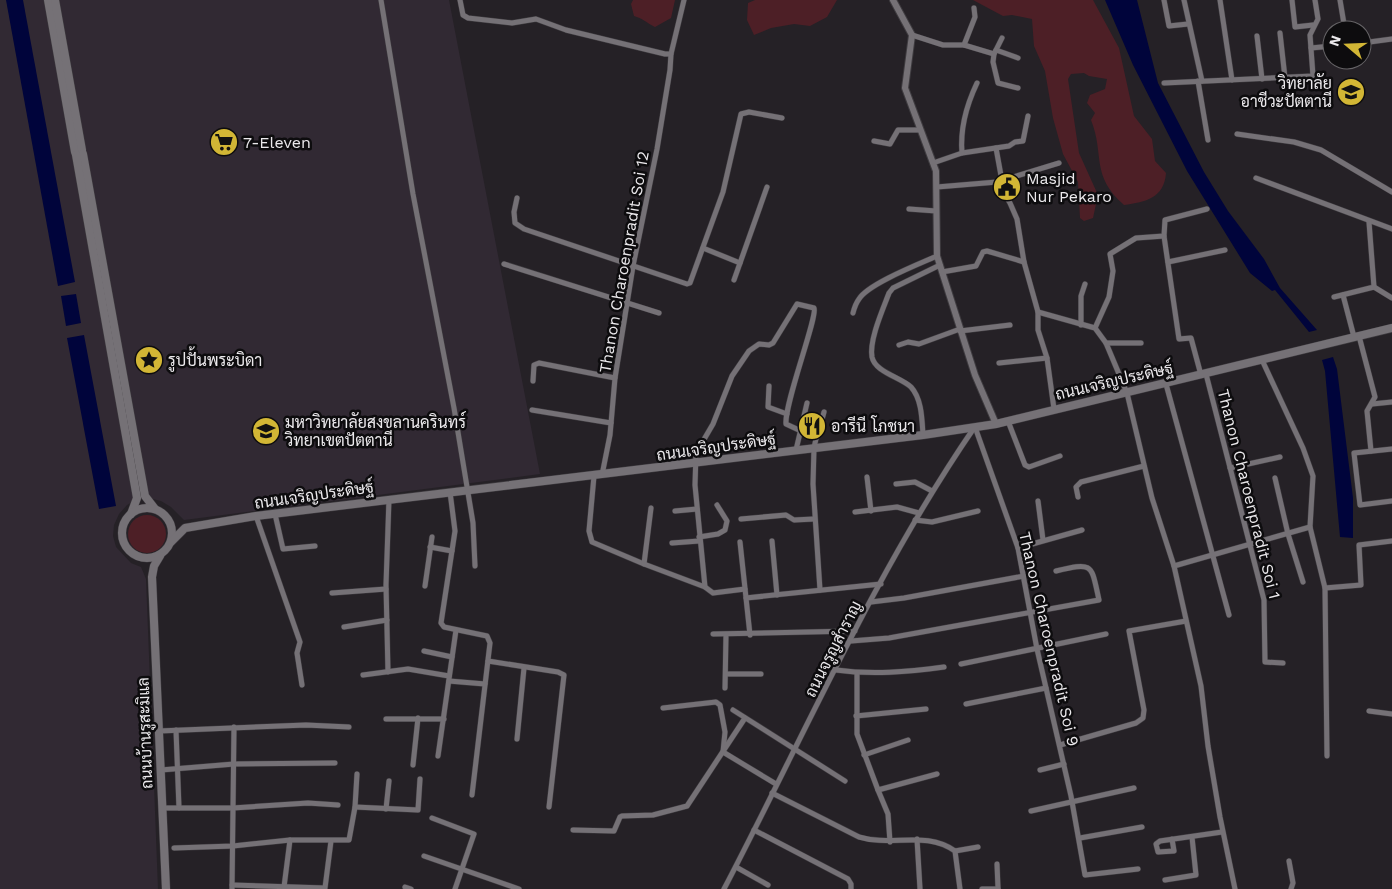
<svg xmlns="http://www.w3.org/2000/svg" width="1392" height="889" font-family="'Work Sans',Sarabun,sans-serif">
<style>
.built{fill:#312933}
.green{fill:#4d1f26}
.water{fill:#00043b}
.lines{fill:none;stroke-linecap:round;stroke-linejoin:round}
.minor-casing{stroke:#3f3c40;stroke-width:6}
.tertiary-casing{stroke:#3f3c40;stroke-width:8}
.secondary-casing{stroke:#3f3c40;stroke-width:9}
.minor{stroke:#757176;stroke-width:5}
.tertiary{stroke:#757176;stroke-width:6}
.secondary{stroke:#757176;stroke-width:8}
.labels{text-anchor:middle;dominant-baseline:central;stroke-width:5;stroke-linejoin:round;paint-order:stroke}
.poi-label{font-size:16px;fill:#ebe9ec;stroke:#0d0c0e;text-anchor:start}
.street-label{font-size:16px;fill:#ebe9ec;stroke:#0d0c0e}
</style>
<rect width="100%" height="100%" fill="#252126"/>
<!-- built -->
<path class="built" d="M0 0H449L540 474 184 520 171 507 161 501 149 498 138 499 127 505 119 514 114 525 113 536 116 547 131 563 141 567 146 579 158 889H0Z"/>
<!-- green -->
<g class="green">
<path d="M633 0H675L671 18 655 27C647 23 642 18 634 16L631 4Z"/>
<path d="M755 0H837L827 17 810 26 794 24 771 28 754 35 747 20 748 3Z"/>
<path d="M973 0H1093L1119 48 1134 116 1152 139 1155 161 1166 173C1164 198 1146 202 1124 205 1090 175 1105 155 1091 120L1095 113 1087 103 1090 95 1105 89 1107 79 1089 76 1084 73 1071 74 1068 79 1079 153 1098 195 1093 218 1084 221 1080 218 1078 182 1063 154 1053 118 1045 71 1034 46 1032 19 1012 15 1003 16Z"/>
<circle cx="147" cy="534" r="19"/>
</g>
<!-- water -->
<g class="water">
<path d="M6 0H23L75 282 58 286Z"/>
<path d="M1105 0H1137L1158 83 1204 172 1228 211 1264 259 1280 288 1317 330 1309 332 1275 290 1272 291 1250 273 1187 171 1133 65Z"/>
<path d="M76 294 81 323 66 326 61 296Z"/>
<path d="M84 335 116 506 99 509 67 338Z"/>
<path d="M1333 357 1337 369 1353 498V538L1340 537 1325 371 1322 360Z"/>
</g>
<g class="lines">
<defs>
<g id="minor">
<path d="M381 0 413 194 454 408 473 523 475 566"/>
<path d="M460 0 463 15 468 18 512 23 536 19 566 30 665 54H671L684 0"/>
<path d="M1164 0 1169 26 1188 24"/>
<path d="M1184 0 1202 81"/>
<path d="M1220 0 1232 80"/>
<path d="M1292 0 1295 27 1313 25"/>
<path d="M1340 0 1345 30"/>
<path d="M1280 33 1285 78"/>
<path d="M912 35 943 45H964L994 54 1002 38"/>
<path d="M1257 36 1262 79"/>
<path d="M1362 43 1392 39"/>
<path d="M964 45 975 17 974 8"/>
<path d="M1311 48 1332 46"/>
<path d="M996 50 1018 58"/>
<path d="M994 54 993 62 998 83 1018 88"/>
<path d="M1198 81 1208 140"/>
<path d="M1164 83 1313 76 1310 35 1318 19 1315 0"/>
<path d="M1237 134 1294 142 1321 150 1392 192"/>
<path d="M874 141 890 144 898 130H920"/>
<path d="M996 148 1002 181"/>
<path d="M962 153 1009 146 1015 142 1023 141 1028 116"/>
<path d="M933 163 962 153C960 129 967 104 977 83"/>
<path d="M1256 178 1392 229"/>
<path d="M997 182 1010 203 1017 219 1024 262 1038 312V330L1047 358 1054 409"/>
<path d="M937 187 997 182 1059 163"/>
<path d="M517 198 514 212 515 223 524 229 687 284 690 283 723 192 741 114 749 112 782 118"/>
<path d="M909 209 936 211"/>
<path d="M1164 236 1179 339 1191 338 1201 375"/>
<path d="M703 248 740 263"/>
<path d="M1168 262 1225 250"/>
<path d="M504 264 659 313"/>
<path d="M942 272 976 266 983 252 987 251 1024 262"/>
<path d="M734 280 767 187"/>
<path d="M1374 287 1392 298"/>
<path d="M1343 295 1354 337"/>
<path d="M1334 297 1374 287 1369 222"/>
<path d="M1038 312 1095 328 1106 343 1127 393 1152 498 1174 566 1201 686 1208 746 1220 817 1235 889"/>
<path d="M853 313C854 309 856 303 859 299 868 284 919 264 937 256"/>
<path d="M1081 325V296L1085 284"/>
<path d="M1095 328 1109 297 1113 271 1110 254 1136 238 1164 236 1165 220 1207 209"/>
<path d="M960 331 1010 325"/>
<path d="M1359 336 1375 397 1367 411 1371 451"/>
<path d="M1106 343H1141"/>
<path d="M899 345 908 342 919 344 960 329"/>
<path d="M1262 360 1303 448 1313 476 1310 527 1325 588 1327 756"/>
<path d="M999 363 1047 358"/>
<path d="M1206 374 1264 600 1265 662 1283 663"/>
<path d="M533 381 534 365 539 363 615 378"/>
<path d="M1166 384 1229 615"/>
<path d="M769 386 768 407 787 414"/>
<path d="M1372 404 1392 402"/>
<path d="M532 410 611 423"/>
<path d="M1008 421 1025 465 1029 467 1060 456"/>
<path d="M821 423 824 412"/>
<path d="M975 427 1018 548 1037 649 1071 796 1085 875 1138 869"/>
<path d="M817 434 814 448 813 484 820 590"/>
<path d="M923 435C922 420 922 399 911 387 900 377 875 372 872 357 869 340 883 309 889 293L893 288 940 265"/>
<path d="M1392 449 1354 453 1360 505 1392 501"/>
<path d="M796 450 807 403"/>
<path d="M1230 468 1280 457"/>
<path d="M602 475 610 435 615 378 633 266 657 149 670 70 671 54"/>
<path d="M594 476 589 531 592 542 644 564 705 587"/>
<path d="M867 477 871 511"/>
<path d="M1275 478 1288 534 1303 582"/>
<path d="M896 484 915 482 932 491"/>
<path d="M450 492 455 531 441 623 444 627 487 636 490 643 472 795"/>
<path d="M1078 497 1076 487 1081 482 1144 466"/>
<path d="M1038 501 1043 540"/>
<path d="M675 511 697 509"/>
<path d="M855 512 897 507 919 513"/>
<path d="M275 514 283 549 315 546"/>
<path d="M256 516 300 642 297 653 302 685"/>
<path d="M741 519 786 515 794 520 814 519"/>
<path d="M915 520 932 522 978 511"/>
<path d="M699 537 718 534 725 530 727 521 717 505"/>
<path d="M772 541 777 595"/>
<path d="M740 542 750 635"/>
<path d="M672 543 699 541"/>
<path d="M430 547 452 551"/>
<path d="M1018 548 1082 530"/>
<path d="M644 564 651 508"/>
<path d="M1174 566 1310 527"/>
<path d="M425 586 432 537"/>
<path d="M1325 588 1361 585 1359 545 1392 541"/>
<path d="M745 589 713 593 705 587 695 485 696 453 713 424 732 376 749 351 759 344 769 345 773 343 797 304 814 308C818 316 784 404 786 424L816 438"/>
<path d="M332 593 386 589"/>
<path d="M746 598 881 584"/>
<path d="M871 602 904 598 1024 576"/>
<path d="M344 627 387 620"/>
<path d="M713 634 855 631"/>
<path d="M851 641 889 638 1099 600C1091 564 1094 562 1056 571"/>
<path d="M424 651 452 657"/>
<path d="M488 661 558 672 564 675 549 807"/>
<path d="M961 664 1106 634"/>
<path d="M836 670C872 675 907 672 944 667"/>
<path d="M388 672 386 585 389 499"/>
<path d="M857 673V734L878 790 937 774"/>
<path d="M726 674H761"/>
<path d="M363 675 408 669 449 676"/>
<path d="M449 681 485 684"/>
<path d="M725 688 726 635"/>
<path d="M966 704 1046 688"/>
<path d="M663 708 716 702 720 705 725 732 723 752 776 784"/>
<path d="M733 710 845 781"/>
<path d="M1369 711 1392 714"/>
<path d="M856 716 926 709"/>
<path d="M386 719H444"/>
<path d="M176 730 179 808"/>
<path d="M159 731 306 725 349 727"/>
<path d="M517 739 524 668"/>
<path d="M1060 745 1136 723 1143 718 1144 710 1129 631 1186 621"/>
<path d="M864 755 908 740"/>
<path d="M438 756 456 630"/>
<path d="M413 765 418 718"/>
<path d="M161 770 234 764 335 763"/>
<path d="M1040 770 1064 764"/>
<path d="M878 790 888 814 890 842"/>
<path d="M772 793 859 837C891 847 926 830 955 851L960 889"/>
<path d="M355 807 418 810 420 779"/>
<path d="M162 808H233L308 803 338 805"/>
<path d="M386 809 389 781"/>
<path d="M1031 811 1134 788"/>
<path d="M432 818 474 834 455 889"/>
<path d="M573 830 614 831 620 817 622 816 653 815 687 806 745 718"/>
<path d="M754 830 848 879 851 884V889"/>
<path d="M1080 838 1142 827"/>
<path d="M917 839 920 889"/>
<path d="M1172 839 1174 851 1158 852 1156 844 1160 841 1222 832"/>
<path d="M174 848 233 846 290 840H349L355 807 357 774"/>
<path d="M955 851 978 847"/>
<path d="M424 856 519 889"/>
<path d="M1289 861 1293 883 1291 889"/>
<path d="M997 864 998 888"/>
<path d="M736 867 768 885"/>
<path d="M1165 880 1196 875 1192 837"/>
<path d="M232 885 325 888 331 841"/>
<path d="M284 887 290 840"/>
<path d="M405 887 411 889"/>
<path d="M232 889 234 727"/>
<path d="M724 889C805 734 875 572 974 428"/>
<path d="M982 889H998"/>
</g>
<path id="tertiary" d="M893 0 912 35 905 88 936 171 937 256 975 375 996 424"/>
<g id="secondary">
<path d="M48 0 75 152"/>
<path d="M55 0 82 150"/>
<path d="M83 154 145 496 155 509"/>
<path d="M76 155 137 498 131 514"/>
<circle cx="147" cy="533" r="25"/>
<path d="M171 542 185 528 256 516 923 435 996 424 1392 328"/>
<path d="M160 556 154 566 152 577 166 889"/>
</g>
</defs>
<!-- minor casing -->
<use href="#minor" class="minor-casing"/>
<!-- tertiary casing -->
<use href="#tertiary" class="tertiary-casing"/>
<!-- secondary casing -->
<use href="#secondary" class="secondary-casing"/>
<!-- minor -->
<use href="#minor" class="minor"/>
<!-- tertiary -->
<use href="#tertiary" class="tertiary"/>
<!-- secondary -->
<use href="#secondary" class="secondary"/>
</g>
<!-- icons -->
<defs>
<symbol id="university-disc" viewBox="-11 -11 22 22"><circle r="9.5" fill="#d2b635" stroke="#0d0c0e"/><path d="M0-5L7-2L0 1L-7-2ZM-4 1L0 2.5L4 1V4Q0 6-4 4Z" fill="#111"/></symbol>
<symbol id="supermarket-disc" viewBox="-11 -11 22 22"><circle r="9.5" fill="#d2b635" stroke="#0d0c0e"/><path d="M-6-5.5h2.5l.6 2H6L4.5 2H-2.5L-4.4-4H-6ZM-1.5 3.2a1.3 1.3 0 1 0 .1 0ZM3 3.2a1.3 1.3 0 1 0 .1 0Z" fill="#111"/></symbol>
<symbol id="civic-disc" viewBox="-11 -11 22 22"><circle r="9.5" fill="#d2b635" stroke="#0d0c0e"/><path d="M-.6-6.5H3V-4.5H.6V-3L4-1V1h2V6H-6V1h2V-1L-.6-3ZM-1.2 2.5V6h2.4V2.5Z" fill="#111"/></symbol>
<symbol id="sight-disc" viewBox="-11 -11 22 22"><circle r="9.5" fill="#d2b635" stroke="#0d0c0e"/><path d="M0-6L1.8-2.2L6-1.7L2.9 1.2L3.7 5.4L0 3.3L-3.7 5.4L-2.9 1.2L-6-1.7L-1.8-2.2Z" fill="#111"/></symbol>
<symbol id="restaurant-disc" viewBox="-11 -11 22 22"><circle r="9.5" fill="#d2b635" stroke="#0d0c0e"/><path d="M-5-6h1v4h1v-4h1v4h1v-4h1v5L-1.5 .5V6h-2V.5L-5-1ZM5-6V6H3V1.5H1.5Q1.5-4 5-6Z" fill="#111"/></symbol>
</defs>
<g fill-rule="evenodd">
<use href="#university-disc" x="1335" y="76" width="32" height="32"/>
<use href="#supermarket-disc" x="208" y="126" width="32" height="32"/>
<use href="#civic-disc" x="991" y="171" width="32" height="32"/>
<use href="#sight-disc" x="133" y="344" width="32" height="32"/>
<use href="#restaurant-disc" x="796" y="410" width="32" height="32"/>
<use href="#university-disc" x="250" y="415" width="32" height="32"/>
</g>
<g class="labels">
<!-- poi labels -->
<g class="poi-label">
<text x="1332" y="83" text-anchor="end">วิทยาลัย<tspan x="1332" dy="18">อาชีวะปัตตานี</tspan></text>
<text x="243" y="142">7-Eleven</text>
<text x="1026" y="178">Masjid<tspan x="1026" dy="18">Nur Pekaro</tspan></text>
<text x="168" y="360">รูปปั้นพระบิดา</text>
<text x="285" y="422">มหาวิทยาลัยสงขลานครินทร์<tspan x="285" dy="18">วิทยาเขตปัตตานี</tspan></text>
<text x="831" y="426">อารีนี โภชนา</text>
</g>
<!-- street labels -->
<g class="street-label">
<text transform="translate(624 262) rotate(-80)">Thanon Charoenpradit Soi 12</text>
<text transform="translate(1114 381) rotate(-13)">ถนนเจริญประดิษฐ์</text>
<text transform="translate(716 447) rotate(-8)">ถนนเจริญประดิษฐ์</text>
<text transform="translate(1249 494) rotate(76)">Thanon Charoenpradit Soi 1</text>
<text transform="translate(314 495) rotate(-8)">ถนนเจริญประดิษฐ์</text>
<text transform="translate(1049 639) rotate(77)">Thanon Charoenpradit Soi 9</text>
<text transform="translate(833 649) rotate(-63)">ถนนจรูญสำราญ</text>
<text transform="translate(145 733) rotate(-92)">ถนนบ้านรูสะมิแล</text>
</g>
</g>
<!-- north arrow -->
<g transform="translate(1347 45) rotate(289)"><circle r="24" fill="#0d0c0e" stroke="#666467"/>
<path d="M0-4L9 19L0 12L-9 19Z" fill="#d2b635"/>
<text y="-8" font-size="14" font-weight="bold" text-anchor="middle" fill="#ebe9ec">N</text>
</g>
</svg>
